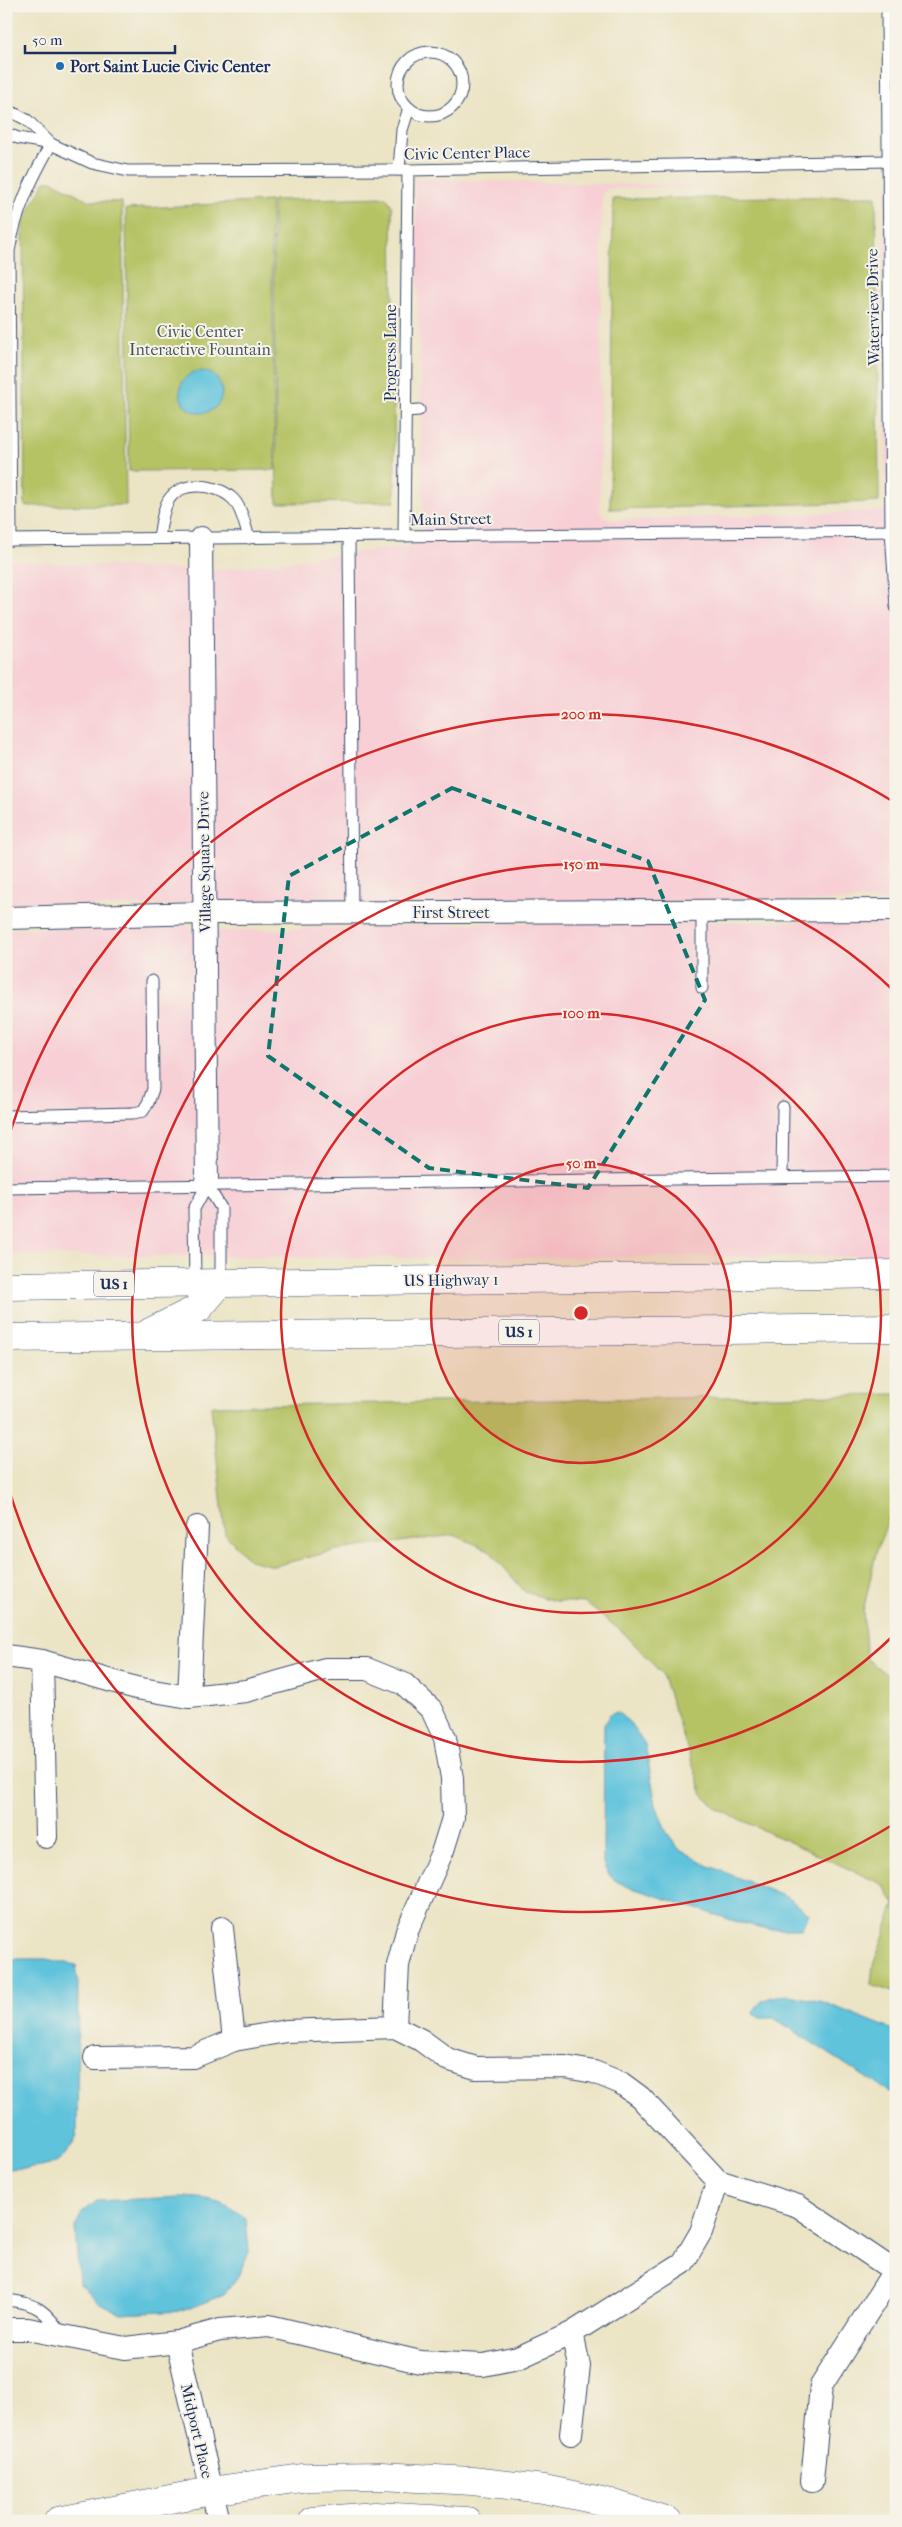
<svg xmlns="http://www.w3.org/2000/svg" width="902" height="2527" font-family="'IM FELL French Canon',serif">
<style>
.built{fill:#f7cfd5}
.green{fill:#b6c365;stroke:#687962}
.water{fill:#5ec3dc;stroke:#3c799d}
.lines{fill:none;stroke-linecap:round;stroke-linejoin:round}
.stream{stroke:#5ec3dc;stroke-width:6}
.service-casing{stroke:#3a4a6d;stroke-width:13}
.minor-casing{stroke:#3a4a6d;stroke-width:24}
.secondary-casing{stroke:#3a4a6d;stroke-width:29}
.primary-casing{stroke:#3a4a6d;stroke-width:29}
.service{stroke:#fff;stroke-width:11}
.minor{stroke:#fff;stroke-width:22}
.secondary{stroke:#fff;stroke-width:28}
.primary{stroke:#fff;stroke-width:28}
.marked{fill:none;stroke:#0f766e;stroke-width:4;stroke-dasharray:10 6;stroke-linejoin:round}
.ring{fill:none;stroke:#d62828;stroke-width:2.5}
.poi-dot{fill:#1f6fb2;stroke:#f7f3e8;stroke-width:2}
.labels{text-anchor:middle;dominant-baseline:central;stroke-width:4;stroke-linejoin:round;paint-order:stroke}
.shield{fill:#f7f3e8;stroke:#5d6a87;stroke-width:1}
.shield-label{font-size:15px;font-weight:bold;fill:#1b2f5e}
.poi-label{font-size:16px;font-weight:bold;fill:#1b2f5e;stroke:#f7f3e8;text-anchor:start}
.street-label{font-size:16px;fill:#1b2f5e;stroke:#f7f3e8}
.park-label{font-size:16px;fill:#425460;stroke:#f7f3e8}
.centre{fill:#d62828;stroke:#f7f3e8;stroke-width:2.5}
.ring-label{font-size:15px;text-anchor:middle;font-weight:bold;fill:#d62828;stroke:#f7f3e8;stroke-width:4;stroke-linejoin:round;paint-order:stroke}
</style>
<rect width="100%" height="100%" fill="#f7f3e8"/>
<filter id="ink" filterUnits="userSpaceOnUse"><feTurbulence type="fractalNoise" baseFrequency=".02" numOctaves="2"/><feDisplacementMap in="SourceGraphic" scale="10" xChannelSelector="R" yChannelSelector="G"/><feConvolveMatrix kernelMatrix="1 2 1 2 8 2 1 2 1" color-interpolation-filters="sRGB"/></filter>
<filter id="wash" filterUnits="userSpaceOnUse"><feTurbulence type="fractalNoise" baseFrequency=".0096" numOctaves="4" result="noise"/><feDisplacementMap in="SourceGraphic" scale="20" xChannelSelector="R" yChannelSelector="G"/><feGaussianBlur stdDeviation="1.12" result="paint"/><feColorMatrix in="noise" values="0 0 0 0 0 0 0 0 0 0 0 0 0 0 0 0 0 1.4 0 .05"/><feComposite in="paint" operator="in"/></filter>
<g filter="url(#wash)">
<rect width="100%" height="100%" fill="#ebe4c5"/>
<!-- built -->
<g class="built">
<path d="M415 179 745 187 612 188 606 190 602 195 600 511 604 517 612 520 886 511 885 189 896 190V900L6 907V560L208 571 424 544Z"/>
<path d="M896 921V1256L432 1258 6 1255V929L190 925 191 932 481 923Z"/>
</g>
<!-- green -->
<g class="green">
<path d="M45 181H52L90 201 122 202 126 505 25 506 23 222Z"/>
<path d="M876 196 879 502 610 509 613 199Z"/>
<path d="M386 197 392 206 395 502 277 503 273 200Z"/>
<path d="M271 201 275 470 129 471 126 209Z"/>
<path d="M896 1394V1498L876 1553 863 1612 867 1659 896 1682V1993L871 1985 873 1965 895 1904 884 1885 717 1809 703 1795 662 1674 624 1633 585 1603 555 1601 525 1592 489 1550 454 1535 337 1550 274 1566 249 1560 225 1534 211 1406Z"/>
</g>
<!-- water -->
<g class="water">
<circle cx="201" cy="392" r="21"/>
<path d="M617 1712 630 1723 645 1744 656 1805 666 1831 678 1848 709 1866 786 1897 809 1914 801 1929H769L741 1923 629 1887C615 1881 608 1878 603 1863L604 1725 610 1714Z"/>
<path d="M6 1959H46L76 1965 78 1980 77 2135C60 2172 42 2167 6 2169Z"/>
<path d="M790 1995 823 2002 896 2031V2095L868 2079 774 2018H760L753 2014C758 1997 775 1996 790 1995Z"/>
<path d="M181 2197C207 2198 226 2200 246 2219L249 2252 238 2276 224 2295 183 2311 121 2314 100 2303 79 2283 75 2227 82 2213 97 2201Z"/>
</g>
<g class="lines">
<!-- stream -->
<path class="stream" d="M896 1553 894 1578 896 1587"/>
</g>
</g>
<g filter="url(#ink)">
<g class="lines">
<defs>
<g id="service">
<path d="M889 6 887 14 891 531 896 607"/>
<circle cx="430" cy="84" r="32"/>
<path d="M6 109 27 120 51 144"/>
<path d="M6 133 18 138 51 144 92 163 128 171 408 170 888 161"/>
<path d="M399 170 402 130 409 108"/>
<path d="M406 411 419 410"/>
<path d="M349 536 352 913"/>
<path d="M404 536 408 170"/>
<path d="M159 538C161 526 162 512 168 501 180 480 217 483 233 499 242 508 245 526 249 538"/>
<path d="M6 540 896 531"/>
<path d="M11 540 9 251C16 210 31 180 51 144"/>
<path d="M702 911V988"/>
<path d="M6 1116 133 1113 143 1111 148 1103 153 1089 152 981"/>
<path d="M782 1177 783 1107"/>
<path d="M207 1185 221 1208V1282"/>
<path d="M6 1188 896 1176"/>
<path d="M195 1283 194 1209 207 1185"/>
<path d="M6 2300C38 2303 44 2310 63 2335"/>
</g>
<g id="minor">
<path d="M201 538 207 1185"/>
<path d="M6 918 205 913 896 910"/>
<path d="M6 1656 42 1661 136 1688 189 1697 246 1691 325 1669H367L404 1684 432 1710 445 1738 452 1778 453 1818 443 1850 407 1931 398 1965 395 2027"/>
<path d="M42 1661 46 1837"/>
<path d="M189 1697 197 1527"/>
<path d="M222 1928 234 2040"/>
<path d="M718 2181 798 2206 896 2272"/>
<path d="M6 2329H28L125 2348 177 2342 220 2330 269 2326 420 2362 483 2365 518 2358 572 2333 683 2263 701 2232 718 2181 640 2097 621 2083 594 2072 565 2067 476 2068 447 2059 421 2040 395 2027 286 2031 234 2040 193 2057 95 2058"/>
<path d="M177 2342 219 2521"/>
<path d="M571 2434 579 2366 572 2333"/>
<path d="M812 2481 821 2386 894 2271"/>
</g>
<g id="secondary">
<path d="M58 2521 211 2491 309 2477 381 2476 472 2481 544 2489 611 2503 668 2521"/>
<path d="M313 2521 375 2516 467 2521"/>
</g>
<g id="primary">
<path d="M6 1286 896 1274"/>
<path d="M150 1332 199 1308 221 1282"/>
<path d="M6 1338 896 1328"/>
</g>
</defs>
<!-- service casing -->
<use href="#service" class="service-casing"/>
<!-- minor casing -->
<use href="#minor" class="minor-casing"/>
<!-- secondary casing -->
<use href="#secondary" class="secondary-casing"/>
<!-- primary casing -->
<use href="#primary" class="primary-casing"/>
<!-- service -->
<use href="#service" class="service"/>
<!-- minor -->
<use href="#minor" class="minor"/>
<!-- secondary -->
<use href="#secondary" class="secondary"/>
<!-- primary -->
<use href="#primary" class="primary"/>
</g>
</g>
<!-- marked area -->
<path class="marked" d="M452 788 648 861 705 1000 588 1188 429 1168 268 1056 289 876Z"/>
<!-- distance rings -->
<circle cx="581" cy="1313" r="150" fill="#d62828" fill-opacity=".12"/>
<g class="ring">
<circle cx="581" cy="1313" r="150"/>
<circle cx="581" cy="1313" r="300"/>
<path d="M896 1633A449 449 0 1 1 896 993"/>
<path d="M894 1824A599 599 0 0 1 7 1483M7 1143A599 599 0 0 1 894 802"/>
</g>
<!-- markers -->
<circle class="poi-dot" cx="60" cy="66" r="5"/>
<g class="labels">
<!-- shield labels -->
<g class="shield">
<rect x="94" y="1271.5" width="40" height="25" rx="4"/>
<rect x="499" y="1319.5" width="40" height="25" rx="4"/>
</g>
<g class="shield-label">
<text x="114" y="1284">US 1</text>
<text x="519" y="1332">US 1</text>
</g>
<!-- poi labels -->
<g class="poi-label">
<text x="70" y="66">Port Saint Lucie Civic Center</text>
</g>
<!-- street labels -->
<g class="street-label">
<text transform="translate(467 153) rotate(-1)">Civic Center Place</text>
<text transform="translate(873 307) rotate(-91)">Waterview Drive</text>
<text transform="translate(390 353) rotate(-90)">Progress Lane</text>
<text transform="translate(451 519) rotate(-1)">Main Street</text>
<text transform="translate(204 862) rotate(-91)">Village Square Drive</text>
<text x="451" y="912">First Street</text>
<text transform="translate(451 1280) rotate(-1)">US Highway 1</text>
<text transform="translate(197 2431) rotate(77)">Midport Place</text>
</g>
<!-- park labels -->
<g class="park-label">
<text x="200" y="331">Civic Center<tspan x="200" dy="18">Interactive Fountain</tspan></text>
</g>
</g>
<circle cx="581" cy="1313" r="8" class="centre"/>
<g class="ring-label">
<text x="581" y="719">200 m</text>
<text x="581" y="869">150 m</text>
<text x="581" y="1018">100 m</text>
<text x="581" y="1168">50 m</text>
</g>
<!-- margin -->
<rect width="902" height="2527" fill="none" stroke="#f7f3e8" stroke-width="25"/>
<!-- scale -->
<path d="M25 45v8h150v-8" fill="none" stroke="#1b2f5e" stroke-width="2.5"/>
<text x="32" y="45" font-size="15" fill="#1b2f5e" stroke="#f7f3e8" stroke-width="4" paint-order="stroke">50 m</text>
</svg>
